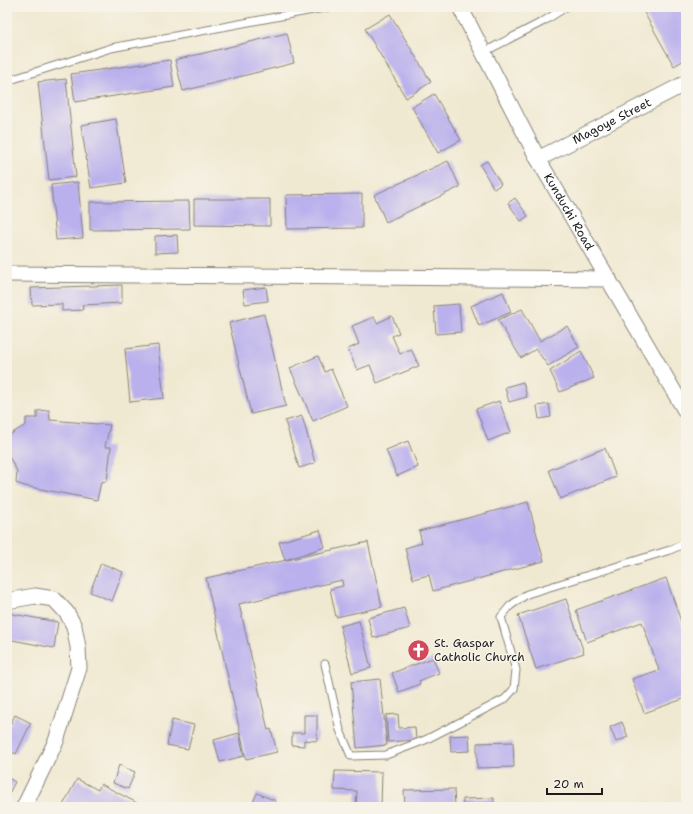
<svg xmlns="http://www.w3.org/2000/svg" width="693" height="814" font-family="'Shantell Sans',sans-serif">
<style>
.building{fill:#bab0ed}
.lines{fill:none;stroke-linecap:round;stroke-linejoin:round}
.service-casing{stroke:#868277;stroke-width:9}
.minor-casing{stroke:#868277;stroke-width:17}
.service{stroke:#fff;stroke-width:7}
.minor{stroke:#fff;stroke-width:15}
.labels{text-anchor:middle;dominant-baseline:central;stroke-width:3;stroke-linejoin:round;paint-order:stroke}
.street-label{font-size:12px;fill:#1c1c1c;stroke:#f7f3e8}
.poi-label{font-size:12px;fill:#1c1c1c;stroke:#f7f3e8;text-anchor:start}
</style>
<rect width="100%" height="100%" fill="#f7f3e8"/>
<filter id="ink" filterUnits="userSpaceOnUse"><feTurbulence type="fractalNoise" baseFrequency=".025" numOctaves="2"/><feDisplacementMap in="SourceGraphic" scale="8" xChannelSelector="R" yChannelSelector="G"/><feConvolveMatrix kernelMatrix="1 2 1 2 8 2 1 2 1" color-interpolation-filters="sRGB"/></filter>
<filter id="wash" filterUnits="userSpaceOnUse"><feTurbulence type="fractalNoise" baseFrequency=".012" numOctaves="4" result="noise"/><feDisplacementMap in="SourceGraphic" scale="16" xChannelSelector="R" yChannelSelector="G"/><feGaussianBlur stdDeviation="0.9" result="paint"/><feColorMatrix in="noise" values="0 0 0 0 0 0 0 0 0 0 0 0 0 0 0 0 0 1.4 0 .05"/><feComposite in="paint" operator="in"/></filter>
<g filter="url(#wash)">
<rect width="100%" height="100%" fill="#f0e9d2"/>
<g id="blocks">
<!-- building -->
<g class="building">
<path d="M641 7H686V59L674 66Z"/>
<path d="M390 14 431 82 406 98 365 29Z"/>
<path d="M287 33 294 63 183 91 175 60Z"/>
<path d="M170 60 174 87 75 102 71 74Z"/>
<path d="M66 79 76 177 49 180 38 82Z"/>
<path d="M434 94 461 140 438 153 412 107Z"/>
<path d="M116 119 126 183 91 188 81 125Z"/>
<path d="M448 161 460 187 386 222 374 195Z"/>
<path d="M487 161 501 184 494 189 480 165Z"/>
<path d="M78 182 83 238 56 240 51 185Z"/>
<path d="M362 194V228L287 229 286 195Z"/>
<path d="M515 198 528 216 521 221 508 203Z"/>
<path d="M194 199H270V226L194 225Z"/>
<path d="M189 201 190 229 90 230V202Z"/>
<path d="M177 235 178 252 155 253V236Z"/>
<path d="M122 285V303L82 305 83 310 62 311V304L32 305 31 288Z"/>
<path d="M266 287 268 301 245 304 243 290Z"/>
<path d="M503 292 511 312 479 326 471 306Z"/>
<path d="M459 304 461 332 436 334 434 306Z"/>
<path d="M522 309 540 341 567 326 579 347 548 366 536 349 521 358 498 320Z"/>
<path d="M264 314 286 406 251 414 229 323Z"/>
<path d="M392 316 399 333 392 336 400 354 411 349 419 366 377 383 370 365 357 370 348 349 359 344 352 326 374 317 377 323Z"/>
<path d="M158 345 164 398 130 402 125 349Z"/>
<path d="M581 351 594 378 560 392 550 371Z"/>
<path d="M318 356 325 372 331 369 347 406 313 421 290 368Z"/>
<path d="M523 382 527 397 509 402 505 387Z"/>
<path d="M499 401 511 432 488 441 476 409Z"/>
<path d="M549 404 551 417 539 419 537 406Z"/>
<path d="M49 410 50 420 110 425 105 447H111L107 481 101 482 97 500 25 486 16 483 17 471 7 453V436L26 425V418H37V411Z"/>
<path d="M302 416 315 463 299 468 285 421Z"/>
<path d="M408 441 418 467 397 476 386 450Z"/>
<path d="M605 448 616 477 560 499 549 470Z"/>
<path d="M528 502 544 561 433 591 429 575 413 579 405 548 422 543 419 531Z"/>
<path d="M320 530 325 547 285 560 279 542Z"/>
<path d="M368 542 382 607 336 617 330 589 343 586 342 580 239 604 268 730 271 729 277 752 246 759 206 578Z"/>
<path d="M101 563 123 572 112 601 90 592Z"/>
<path d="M666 578 686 636V698L644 713 632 679 659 670 642 622 587 642 576 610Z"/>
<path d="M566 599 584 653 536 669 518 615Z"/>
<path d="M404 608 410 628 373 638 368 618Z"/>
<path d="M7 613 58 622 54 648 7 639Z"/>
<path d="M359 621 371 668 352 673 340 626Z"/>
<path d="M433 658 439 673 419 681 420 684 399 692 392 673Z"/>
<path d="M380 679 387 745 357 748 351 682Z"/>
<path d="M398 714 399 728 415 727 416 740 388 742 386 715Z"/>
<path d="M15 715 31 723 16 754 7 750V723L10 725Z"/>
<path d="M304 715H317V741L304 740V746L292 745V733H304Z"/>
<path d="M172 720 194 725 188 749 167 745Z"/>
<path d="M622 722 628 737 616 742 610 727Z"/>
<path d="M239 733 244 756 220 762 214 740Z"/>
<path d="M469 735 470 751 451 752 450 736Z"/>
<path d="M513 742 514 767 477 768V743Z"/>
<path d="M119 765 135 772 128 789 113 783Z"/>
<path d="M335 771 382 772 381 807H356L357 791 334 790Z"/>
<path d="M7 777 15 782 7 797Z"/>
<path d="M77 779 98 790 101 784 139 804 137 807H62Z"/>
<path d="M454 789 455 807H405L404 790Z"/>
<path d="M257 793 276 801 274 807H251Z"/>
<path d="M494 798V807H463V799Z"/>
</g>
</g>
</g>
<g filter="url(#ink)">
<use href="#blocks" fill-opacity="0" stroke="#868277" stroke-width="1"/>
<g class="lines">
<defs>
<g id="service">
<path d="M484 52 544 21 566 7"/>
<path d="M7 81 111 48 329 7"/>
<path d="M325 664 340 730 351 756 386 755 425 740 505 699 514 689 516 670 501 617 510 606 527 594 670 550 686 543"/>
</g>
<g id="minor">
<path id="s1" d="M460 7 538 159 686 412"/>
<path id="s2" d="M538 159 686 83"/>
<path d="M7 274 609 279"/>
<path d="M7 601 35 596 54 599 67 613 74 626 78 647 79 668 56 741 24 807"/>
</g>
</defs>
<!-- service casing -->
<use href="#service" class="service-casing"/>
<!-- minor casing -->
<use href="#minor" class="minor-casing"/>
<!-- service -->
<use href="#service" class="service"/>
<!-- minor -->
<use href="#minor" class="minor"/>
</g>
</g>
<!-- icons -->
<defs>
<symbol id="church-disc" viewBox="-11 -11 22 22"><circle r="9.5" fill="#d1495b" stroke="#f7f3e8"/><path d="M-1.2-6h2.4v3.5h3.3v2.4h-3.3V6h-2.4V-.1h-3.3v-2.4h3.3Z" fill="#fff"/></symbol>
</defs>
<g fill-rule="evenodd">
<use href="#church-disc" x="406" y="638" width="25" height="25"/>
</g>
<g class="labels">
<!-- street labels -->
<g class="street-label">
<text stroke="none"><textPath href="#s2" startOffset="83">Magoye Street</textPath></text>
<text stroke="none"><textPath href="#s1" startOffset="232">Kunduchi Road</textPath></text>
</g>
<!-- poi labels -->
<g class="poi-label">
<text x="434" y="643">St. Gaspar<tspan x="434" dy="14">Catholic Church</tspan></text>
</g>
</g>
<!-- margin -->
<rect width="693" height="814" fill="none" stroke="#f7f3e8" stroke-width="24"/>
<!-- scale -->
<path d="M547 788v6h55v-6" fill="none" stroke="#1c1c1c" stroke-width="2"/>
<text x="553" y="788" font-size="12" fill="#1c1c1c" stroke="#f7f3e8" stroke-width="3" paint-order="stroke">20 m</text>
</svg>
